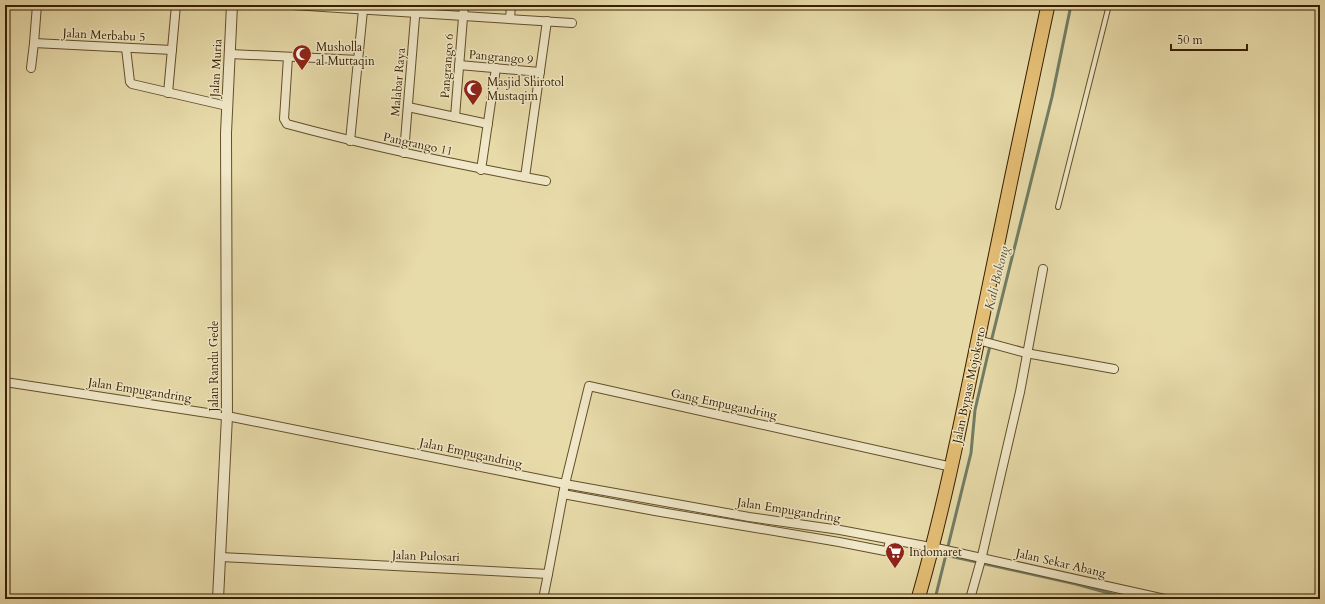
<svg xmlns="http://www.w3.org/2000/svg" width="1325" height="604" font-family="Cardo,serif">
<style>
.lines{fill:none;stroke-linecap:round;stroke-linejoin:round}
.stream{stroke:#717d64;stroke-width:3}
.service-casing{stroke:#634f2a;stroke-width:6}
.minor-casing{stroke:#634f2a;stroke-width:10}
.tertiary-casing{stroke:#634f2a;stroke-width:12}
.trunk-casing{stroke:#372000;stroke-width:15}
.service{stroke:#f0e8c8;stroke-width:4}
.minor{stroke:#f0e8c8;stroke-width:8}
.tertiary{stroke:#f0e8c8;stroke-width:10}
.trunk{stroke:#e4be75;stroke-width:13}
.labels{text-anchor:middle;dominant-baseline:central;stroke-width:3;stroke-linejoin:round;paint-order:stroke}
.street-label{font-size:12px;fill:#372000;stroke:#f0e8c8}
.poi-label{font-size:12px;fill:#372000;stroke:#f0e8c8;text-anchor:start}
.water-label{font-size:13px;font-style:italic;fill:#544e32;stroke:#f0e8c8}
</style>
<rect width="100%" height="100%" fill="#e8dbaa"/>
<filter id="stains"><feTurbulence type="fractalNoise" baseFrequency=".005" numOctaves="4"/><feColorMatrix values="0 0 0 0 .2 0 0 0 0 .09 0 0 0 0 .02 0 0 0 .5 -.17"/></filter>
<radialGradient id="worn" r=".72"><stop offset=".6" stop-color="#630" stop-opacity="0"/><stop offset="1" stop-color="#630" stop-opacity=".3"/></radialGradient>
<g class="lines">
<!-- stream -->
<g class="stream">
<path d="M945 555 1076 584 1130 599"/>
<path d="M935 599 971 453 975 410 987 358 1052 97 1071 5"/>
</g>
<defs>
<path id="service" d="M1058 207 1109 5"/>
<g id="minor">
<path d="M292 5 572 23"/>
<path d="M510 19 511 5"/>
<path d="M34 43 172 50"/>
<path d="M126 48 130 82 132 84 227 106"/>
<path d="M230 54 359 60"/>
<path d="M288 57 284 119 287 124C372 147 459 165 546 181"/>
<path d="M459 65 540 72"/>
<path d="M31 68 34 43 37 5"/>
<path d="M168 93 176 5"/>
<path d="M408 107 488 124"/>
<path d="M455 117 464 5"/>
<path d="M350 141 363 10"/>
<path d="M404 153 416 5"/>
<path d="M481 170 496 68"/>
<path d="M525 177 547 21"/>
<path d="M978 340 1026 353 1114 369"/>
<path d="M5 382 227 416 565 484 749 517 840 530 941 549 1165 599"/>
<path d="M563 494 655 511 839 542 885 551 888 549 890 540"/>
<path d="M220 557 548 574 565 484 589 386 952 467"/>
<path d="M543 599 548 574"/>
<path d="M970 599 981 560 1020 392 1043 269"/>
</g>
<path id="tertiary" d="M218 599 227 416 226 133 232 5"/>
<path id="trunk" d="M918 599C944 509 962 417 981 325 1003 218 1025 112 1048 5"/>
</defs>
<!-- service casing -->
<use href="#service" class="service-casing"/>
<!-- minor casing -->
<use href="#minor" class="minor-casing"/>
<!-- tertiary casing -->
<use href="#tertiary" class="tertiary-casing"/>
<!-- trunk casing -->
<use href="#trunk" class="trunk-casing"/>
<!-- service -->
<use href="#service" class="service"/>
<!-- minor -->
<use href="#minor" class="minor"/>
<!-- tertiary -->
<use href="#tertiary" class="tertiary"/>
<!-- trunk -->
<use href="#trunk" class="trunk"/>
</g>
<!-- icons -->
<defs>
<symbol id="mosque-pin" viewBox="-11 -11 22 30"><path d="M0 17L-7.5 6A9.5 9.5 0 1 1 7.5 6Z" fill="#8f2418" stroke="#f0e8c8"/><path d="M3.5-4.9A6 6 0 1 0 3.5 4.9A5 5 0 1 1 3.5-4.9Z" fill="#fff"/></symbol>
<symbol id="supermarket-pin" viewBox="-11 -11 22 30"><path d="M0 17L-7.5 6A9.5 9.5 0 1 1 7.5 6Z" fill="#8f2418" stroke="#f0e8c8"/><path d="M-6-5.5h2.5l.6 2H6L4.5 2H-2.5L-4.4-4H-6ZM-1.5 3.2a1.3 1.3 0 1 0 .1 0ZM3 3.2a1.3 1.3 0 1 0 .1 0Z" fill="#fff"/></symbol>
</defs>
<g fill-rule="evenodd">
<use href="#mosque-pin" x="291" y="43" width="22" height="30"/>
<use href="#mosque-pin" x="462" y="78" width="22" height="30"/>
<use href="#supermarket-pin" x="884" y="541" width="22" height="30"/>
</g>
<g class="labels">
<!-- street labels -->
<g class="street-label">
<text transform="translate(104 35) rotate(3)">Jalan Merbabu 5</text>
<text transform="translate(501 57) rotate(5)">Pangrango 9</text>
<text transform="translate(447 66) rotate(-86)">Pangrango 6</text>
<text transform="translate(216 68) rotate(-87)">Jalan Muria</text>
<text transform="translate(398 82) rotate(-85)">Malabar Raya</text>
<text transform="translate(418 144) rotate(12)">Pangrango 11</text>
<text transform="translate(214 366) rotate(-90)">Jalan Randu Gede</text>
<text transform="translate(969 385) rotate(-78)">Jalan Bypass Mojokerto</text>
<text transform="translate(140 390) rotate(9)">Jalan Empugandring</text>
<text transform="translate(724 404) rotate(12)">Gang Empugandring</text>
<text transform="translate(471 453) rotate(12)">Jalan Empugandring</text>
<text transform="translate(789 510) rotate(9)">Jalan Empugandring</text>
<text transform="translate(426 556) rotate(2)">Jalan Pulosari</text>
<text transform="translate(1061 563) rotate(13)">Jalan Sekar Abang</text>
</g>
<!-- poi labels -->
<g class="poi-label">
<text x="316" y="47">Musholla<tspan x="316" dy="14">al Muttaqin</tspan></text>
<text x="487" y="82">Masjid Shirotol<tspan x="487" dy="14">Mustaqim</tspan></text>
<text x="909" y="552">Indomaret</text>
</g>
<!-- water labels -->
<g class="water-label">
<text transform="translate(997 278) rotate(-76)">Kali Bokong</text>
</g>
</g>
<!-- margin -->
<rect width="1325" height="604" fill="none" stroke="#e8dbaa" stroke-width="20"/>
<rect x="6" y="6" width="1313" height="592" fill="none" stroke="#372000" stroke-width="2"/>
<rect x="10" y="10" width="1305" height="584" fill="none" stroke="#372000"/>
<!-- scale -->
<path d="M1171 44v6h76v-6" fill="none" stroke="#372000" stroke-width="2"/>
<text x="1177" y="44" font-size="12" fill="#372000" stroke="#f0e8c8" stroke-width="3" paint-order="stroke">50 m</text>
<rect width="100%" height="100%" filter="url(#stains)"/>
<rect width="100%" height="100%" fill="url(#worn)"/>
</svg>
